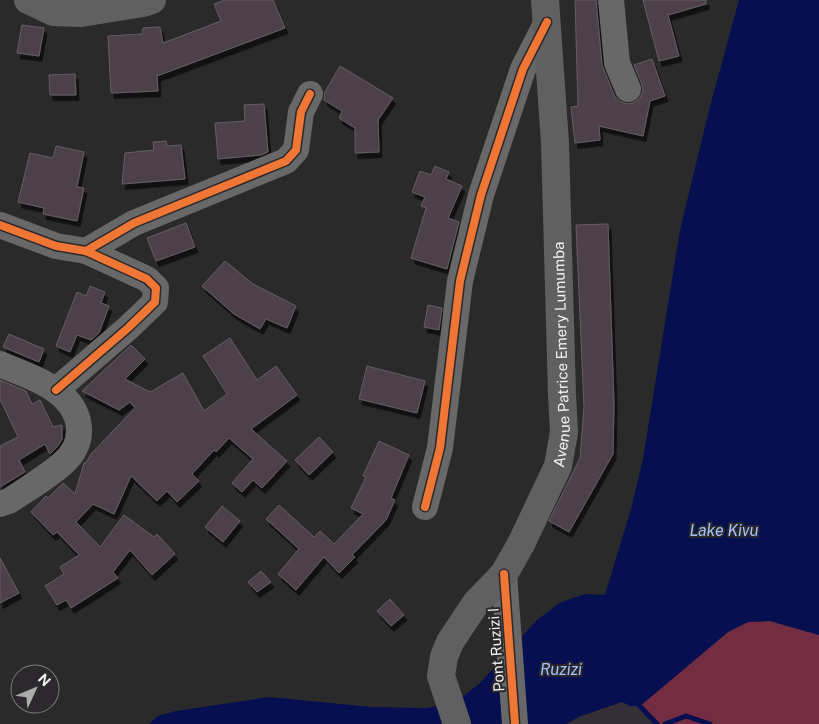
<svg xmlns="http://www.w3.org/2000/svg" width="819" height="724" font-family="'Public Sans',sans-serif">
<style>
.built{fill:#342f36}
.green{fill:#732c42}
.water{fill:#060f50}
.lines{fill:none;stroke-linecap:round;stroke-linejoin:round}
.stream{stroke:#060f50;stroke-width:5}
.building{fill:#4e3f4a;stroke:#616061;filter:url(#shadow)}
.minor{stroke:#686868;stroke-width:26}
.major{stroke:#606061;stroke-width:28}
.cycleway-casing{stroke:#2b292c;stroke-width:11}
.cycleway{stroke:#f07635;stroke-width:8}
.labels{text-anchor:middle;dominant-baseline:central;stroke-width:4;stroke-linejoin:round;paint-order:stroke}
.street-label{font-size:15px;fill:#f2f1f2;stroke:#2b292c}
.water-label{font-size:16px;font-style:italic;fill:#a4c1ff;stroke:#2b292c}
</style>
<defs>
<filter id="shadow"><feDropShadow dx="3" dy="5.5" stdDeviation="0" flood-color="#0009"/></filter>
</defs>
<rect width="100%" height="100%" fill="#2b2a2b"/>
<!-- built -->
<path class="built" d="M622 702 630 706H640L657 724H566L581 716Z"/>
<!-- green -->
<path class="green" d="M770 621 819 635V724H657L640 706 728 632 748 622Z"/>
<!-- water -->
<path class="water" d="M739 0H819V635L770 621 748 622 728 632 640 706H630L622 702 581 716 566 724H149L158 716 176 711 269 697 371 707 427 708 456 702 480 683 537 620 561 602 585 594 605 595 631 509 643 459 680 230 709 110Z"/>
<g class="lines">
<!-- stream -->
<g class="stream">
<path d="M635 701 657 724"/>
<path d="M665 724 686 716 710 724"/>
</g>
</g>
<!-- building -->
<g class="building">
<path d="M225 0H273L285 28 157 76 158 91 111 93 108 36 142 34 143 28 160 27 163 43 221 21 214 4Z"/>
<path d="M575 0H596L602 65 614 95 619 101 627 104 633 103 640 98 643 91 642 84 634 65 652 59 665 96 650 101 643 136 599 126 600 140 575 143 571 107 578 106Z"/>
<path d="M643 0H706V4L668 15 679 56 659 61Z"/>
<path d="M22 25 44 28 39 56 17 53Z"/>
<path d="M340 66 393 98 378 120 379 152 355 153V128L339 118 342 111 324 100 325 92Z"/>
<path d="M75 74 76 95H50L49 75Z"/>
<path d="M264 104 268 152 261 155 218 159 215 123 245 121 244 105Z"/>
<path d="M166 141 167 146 181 145 185 179 122 184 125 153 154 150 153 142Z"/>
<path d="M56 146 84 152 77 187 84 188 77 221 43 214 44 208 18 202 30 153 53 158Z"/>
<path d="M435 166 449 172 446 179 462 186 448 218 459 222 447 269 411 258 426 208 421 206 425 197 412 192 420 171 431 175Z"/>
<path d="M186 223 195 247 156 261 147 238Z"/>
<path d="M608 224 614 404 613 454 569 532 549 521 580 458 584 407 576 225Z"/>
<path d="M225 261 253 284 296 306 287 328 266 319 260 329 234 314 202 286Z"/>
<path d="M90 286 105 292 101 303 109 306 99 333 91 340 77 335 70 352 56 346 77 292 86 296Z"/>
<path d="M428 305 442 308 439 330 424 327Z"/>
<path d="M9 334 44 349 39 362 3 347Z"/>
<path d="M230 338 257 380 276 366 297 395 251 429 287 461 262 488 253 480 242 492 232 483 253 459 229 438 216 452 214 450 192 474 199 481 177 502 167 491 157 501 131 476 114 514 93 504 76 522 100 547 124 515 154 537 157 534 175 554 152 575 130 550 113 572 118 578 71 608 66 600 57 605 45 586 64 574 60 567 79 555 57 532 53 535 31 512 46 496 48 498 63 483 75 494 84 463H86L91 454 135 408 130 402 119 410 82 391 131 345 145 359 125 379 150 392 183 373 204 411 227 394 203 356Z"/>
<path d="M367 366 425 381 417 413 359 399Z"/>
<path d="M0 380 26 391 32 404 40 400 53 427 62 425V439L58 446 50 454 45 444 19 460 25 472 0 487V446L18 437 0 399Z"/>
<path d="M319 437 333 452 309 475 295 460Z"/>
<path d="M379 441 409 455 391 498 395 500 386 520 352 555 355 557 339 573 324 557 296 590 278 574 299 549 266 519 279 505 314 537 320 531 334 544 363 514 351 508 366 477 363 476Z"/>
<path d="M222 506 240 521 223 542 205 527Z"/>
<path d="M0 558 19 593 0 603Z"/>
<path d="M261 571 271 582 257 592 248 582Z"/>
<path d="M390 599 404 615 391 626 377 611Z"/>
</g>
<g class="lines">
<!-- minor -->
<g class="minor">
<path d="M611 0 617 63 628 89"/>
<path d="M0 225 56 246 86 251 147 279 156 288 155 302 128 328 56 390"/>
<path d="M86 251 134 223 286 161 296 150 301 112 310 94"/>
<path d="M0 364C18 372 39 378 55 390 82 409 89 441 62 464 46 478 27 489 9 501L0 504"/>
<path d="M425 507 440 448 460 281 481 195 523 69 547 22"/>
<path d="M504 574 515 724"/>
</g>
<!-- major -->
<g class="major">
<path d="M28 0 53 12 81 13 143 3 152 0"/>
<path id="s1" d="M457 724 441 676 444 657 450 642 476 603 504 574 521 544 558 466 564 432 562 395 555 143 545 0"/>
</g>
<defs>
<g id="cycleway">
<path d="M0 225 56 246 86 251 147 279 156 288 155 302 128 328 56 390"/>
<path d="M86 251 134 223 286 161 296 150 301 112 310 94"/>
<path d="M425 507 440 448 460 281 481 195 523 69 547 22"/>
<path d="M504 574 515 724"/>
</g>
</defs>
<!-- cycleway casing -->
<use href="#cycleway" class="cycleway-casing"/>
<!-- cycleway -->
<use href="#cycleway" class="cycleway"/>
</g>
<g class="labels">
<!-- street labels -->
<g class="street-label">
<text stroke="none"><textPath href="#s1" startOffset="406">Avenue Patrice Emery Lumumba</textPath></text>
<text transform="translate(496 650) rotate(-94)">Pont Ruzizi I</text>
</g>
<!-- water labels -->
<g class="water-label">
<text x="724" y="530">Lake Kivu</text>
<text x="561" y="669">Ruzizi</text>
</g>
</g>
<!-- north arrow -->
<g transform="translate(35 689) rotate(46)"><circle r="24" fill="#2b292c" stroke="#7b797b"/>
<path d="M0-4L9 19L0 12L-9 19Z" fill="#acabac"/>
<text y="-8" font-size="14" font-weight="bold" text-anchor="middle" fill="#f2f1f2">N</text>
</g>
</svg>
